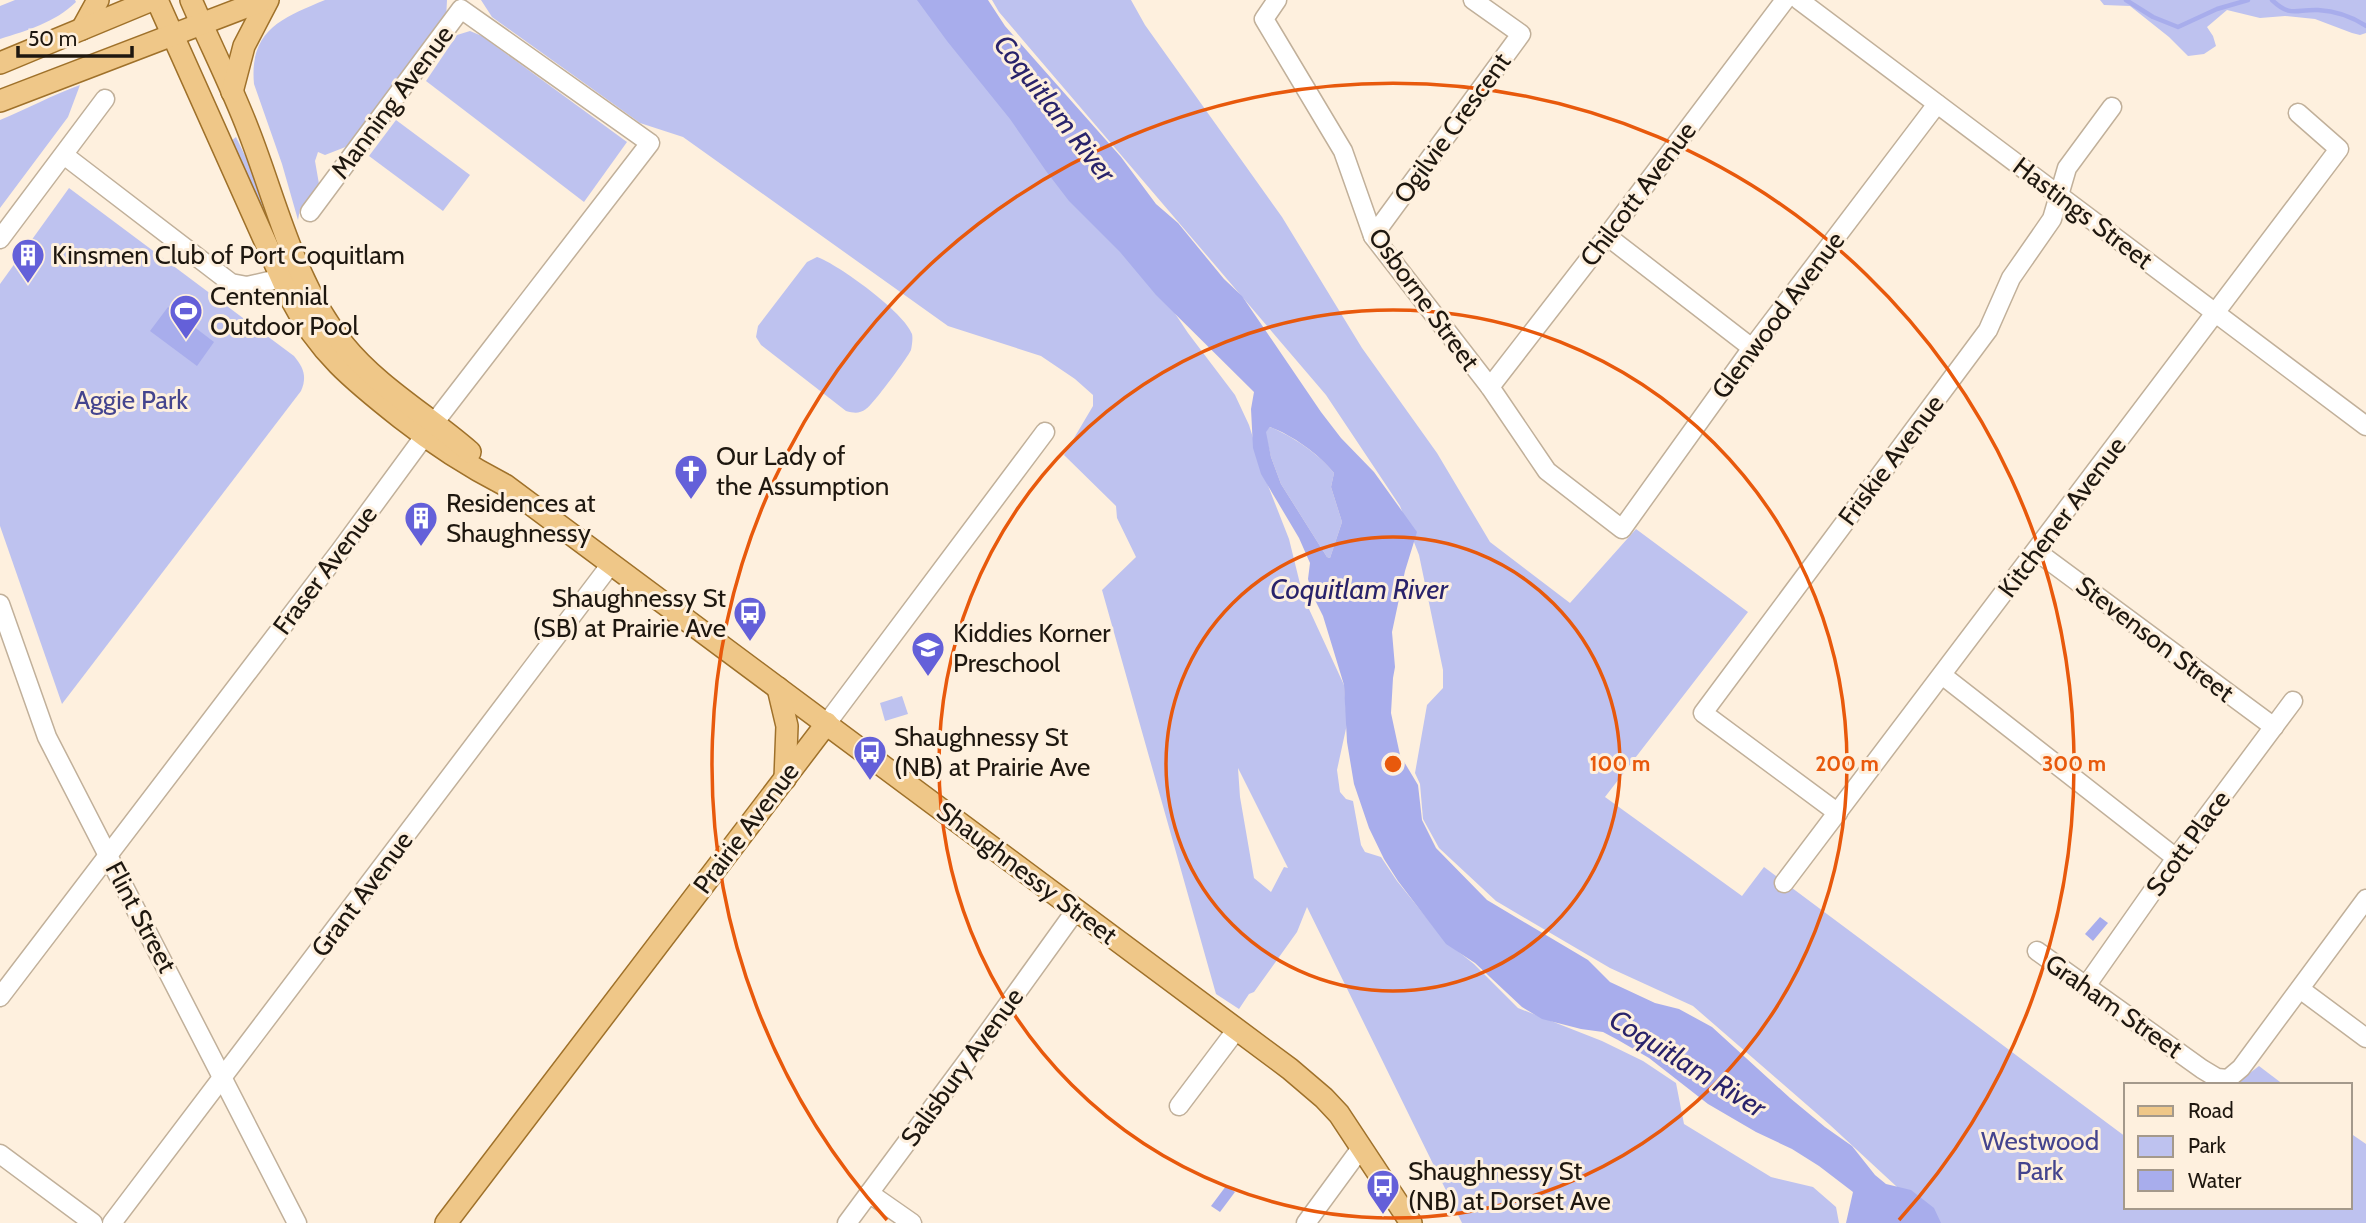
<svg xmlns="http://www.w3.org/2000/svg" width="2366" height="1223" font-family="Cabin,sans-serif">
<style>
.green{fill:#bec2ef;fill-rule:evenodd}
.water{fill:#a8adec;fill-rule:evenodd}
.lines{fill:none;stroke-linecap:round;stroke-linejoin:round}
.stream{stroke:#a8adec;stroke-width:4.5}
.minor-casing{stroke:#c1b09a;stroke-width:21}
.major-casing{stroke:#9f712a;stroke-width:24}
.minor{stroke:#fff;stroke-width:18}
.major{stroke:#efc788;stroke-width:21}
.ring{fill:none;stroke:#e8590c;stroke-width:3.5}
.labels{text-anchor:middle;dominant-baseline:central;stroke-width:6;stroke-linejoin:round;paint-order:stroke}
.street-label{font-size:26px;fill:#1e170f;stroke:#fef0de}
.poi-label{font-size:26px;fill:#1e170f;stroke:#fef0de;text-anchor:start}
.park-label{font-size:26px;fill:#44448e;stroke:#fef0de}
.water-label{font-size:28px;font-style:italic;fill:#29236b;stroke:#fef0de}
.centre{fill:#e8590c;stroke:#fef0de;stroke-width:3.5}
.ring-label{font-size:21px;text-anchor:middle;font-weight:bold;fill:#e8590c;stroke:#fef0de;stroke-width:6;stroke-linejoin:round;paint-order:stroke}
</style>
<rect width="100%" height="100%" fill="#fef0de"/>
<!-- green -->
<g class="green">
<path d="M15 0H75L76 2C54 23 28 30 0 39V6Z"/>
<path d="M325 0H447L446 20 348 146 325 155 318 152 315 161 319 184 300 209 298 220 282 164 254 84C249 30 282 18 325 0Z"/>
<path d="M481 0H930L1138 258 1188 333 1235 395 1249 425 1267 483 1289 539 1303 596 1344 685 1347 724 1337 770 1340 792 1346 799 1353 801 1361 845 1365 852 1381 857 1397 881 1446 942 1474 964 1518 1008 1602 1041 1643 1061 1676 1083 1684 1124 1771 1177 1813 1187 1836 1207 1839 1223H1462L1307 907 1297 932 1254 992 1249 994 1239 1009 1216 994 1102 590 1136 557 1117 518 1116 506 1064 455 1093 406V395L1075 379 1041 356 948 326 683 137 640 123 492 17ZM1238 768 1288 868 1284 867 1271 892 1254 878 1240 797Z"/>
<path d="M992 0H1131L1145 25 1282 217 1362 348 1437 453 1490 542 1570 603 1636 529 1748 612 1605 797 1742 896 1764 867 2126 1137V1207H2350V1133L2366 1144V1223H1936L1830 1125 1693 1006 1610 968 1496 901 1439 848 1423 819 1420 784 1415 773 1427 705 1443 688V670L1419 555 1400 506 1326 395 999 12Z"/>
<path d="M2100 0H2366V33L2360 35 2352 33 2315 19 2285 16 2260 18 2227 10 2207 27 2213 36 2216 46 2204 54 2188 56 2169 37 2130 6 2104 5Z"/>
<path d="M470 31 482 36 627 142 584 202 426 81 457 35Z"/>
<path d="M80 85 68 117 0 208V120C27 109 52 95 80 85Z"/>
<path d="M396 120 470 175 443 211 369 156Z"/>
<path d="M236 137 252 170 273 223 268 226 231 141Z"/>
<path d="M69 188 294 356C304 368 307 377 301 391L62 704 0 526V284Z"/>
<path d="M817 257C838 264 905 313 912 334 913 338 912 345 911 350 908 357 872 406 866 409 859 414 854 413 846 411L761 345 756 337 758 326 807 262Z"/>
<path d="M1270 427C1292 436 1319 454 1334 473L1331 487 1342 522 1330 558 1327 557 1281 484 1271 457 1265 432Z"/>
<path d="M902 696 908 714 885 721 880 703Z"/>
<path d="M2259 1066 2284 1085H2234Z"/>
</g>
<!-- water -->
<g class="water">
<path d="M917 0H988L1005 26 1121 157 1156 204 1178 223 1224 279 1242 296 1321 412 1341 438 1374 472 1417 532 1405 571 1392 632 1395 667 1393 678 1391 713 1400 755 1418 785 1422 820 1436 848 1487 900 1588 960 1610 982 1655 1003 1679 1009 1712 1027 1790 1098 1825 1127 1852 1146 1875 1175 1886 1184 1911 1190 1934 1208 1941 1223H1846L1853 1192 1819 1166 1792 1149 1756 1132 1708 1104 1649 1058 1618 1040 1603 1032 1581 1029 1542 1019 1522 1007 1475 963 1446 944 1398 881 1384 859 1369 828 1354 784 1347 742 1344 685 1323 616 1312 594 1308 579 1310 563 1299 538 1261 474 1253 448 1251 409 1254 392 1156 295 1120 252 1069 201 1046 171 1010 119 947 41ZM1270 427C1292 435 1319 454 1334 473L1331 487 1342 522 1330 558 1327 557 1281 484 1271 457 1266 432Z"/>
<path d="M168 307 214 342 197 366 150 331Z"/>
<path d="M2100 917 2108 923 2093 941 2085 934Z"/>
<path d="M1226 1186 1235 1192 1220 1212 1211 1206Z"/>
</g>
<g class="lines">
<!-- stream -->
<g class="stream">
<path d="M2126 0 2153 17 2178 27 2217 9 2248 0"/>
<path d="M2272 0C2291 18 2296 9 2318 10 2337 11 2351 16 2366 26"/>
</g>
<defs>
<g id="minor">
<path d="M1277 0 1264 19 1343 151 1373 236 1490 387 1547 471 1622 529 1752 348 1937 104"/>
<path d="M1799 0 2366 426"/>
<path d="M64 155 231 283 247 286 282 278"/>
<path d="M1373 236 1521 34 1473 0"/>
<path d="M1607 236 1752 348"/>
<path d="M0 239 105 99"/>
<path d="M1490 387 1607 236 1785 0"/>
<path d="M2036 551 2274 727"/>
<path d="M0 604 47 737 297 1223"/>
<path d="M1942 675 2176 858"/>
<path d="M827 723 1045 432"/>
<path d="M1838 813 1703 713 1988 330 2011 278 2052 219 2067 168 2112 107"/>
<path d="M1784 883 2339 149 2298 113"/>
<path d="M2037 951 2202 1069 2217 1078 2228 1079 2241 1068 2366 899"/>
<path d="M2086 986 2176 858 2293 701"/>
<path d="M2300 989 2366 1038"/>
<path d="M0 997 340 551 434 423 650 143 461 9 310 212"/>
<path d="M1179 1106 1237 1029"/>
<path d="M0 1154 93 1223"/>
<path d="M869 1193 912 1223"/>
<path d="M112 1223 611 564"/>
<path d="M847 1223 973 1053 1076 910"/>
<path d="M1306 1223 1361 1148"/>
</g>
<g id="major">
<path d="M157 0 290 297C318 352 354 381 401 418 434 444 468 466 505 485L1290 1069 1324 1098 1339 1114 1411 1223"/>
<path d="M191 0C210 44 232 87 249 132 277 204 294 283 344 345 379 388 429 416 470 452"/>
<path d="M82 29 98 0"/>
<path d="M0 63 152 0"/>
<path d="M232 92 244 46 268 0"/>
<path d="M0 101 264 0"/>
<path d="M778 688 787 726 785 779"/>
<path d="M446 1223 827 723"/>
</g>
</defs>
<!-- minor casing -->
<use href="#minor" class="minor-casing"/>
<!-- major casing -->
<use href="#major" class="major-casing"/>
<!-- minor -->
<use href="#minor" class="minor"/>
<!-- major -->
<use href="#major" class="major"/>
</g>
<!-- distance rings -->
<g class="ring">
<circle cx="1393" cy="764" r="227"/>
<circle cx="1393" cy="764" r="454"/>
<path d="M887 1220A681 681 0 1 1 1899 1220"/>
</g>
<!-- icons -->
<defs>
<symbol id="building-pin" viewBox="-11 -11 22 30"><path d="M0 17L-7.5 6A9.5 9.5 0 1 1 7.5 6Z" fill="#6460d9" stroke="#fef0de"/><path d="M-4-6H4V6H1V3H-1V6H-4ZM-2.5-4.3h1.7v1.8h-1.7ZM.8-4.3h1.7v1.8H.8ZM-2.5-1h1.7V.8h-1.7ZM.8-1h1.7V.8H.8Z" fill="#fff"/></symbol>
<symbol id="stadium-pin" viewBox="-11 -11 22 30"><path d="M0 17L-7.5 6A9.5 9.5 0 1 1 7.5 6Z" fill="#6460d9" stroke="#fef0de"/><path d="M0-5a6.5 5 0 1 0 0 10a6.5 5 0 1 0 0-10ZM-3.5-1.8h7v3.6h-7Z" fill="#fff"/></symbol>
<symbol id="church-pin" viewBox="-11 -11 22 30"><path d="M0 17L-7.5 6A9.5 9.5 0 1 1 7.5 6Z" fill="#6460d9" stroke="#fef0de"/><path d="M-1.2-6h2.4v3.5h3.3v2.4h-3.3V6h-2.4V-.1h-3.3v-2.4h3.3Z" fill="#fff"/></symbol>
<symbol id="bus-pin" viewBox="-11 -11 22 30"><path d="M0 17L-7.5 6A9.5 9.5 0 1 1 7.5 6Z" fill="#6460d9" stroke="#fef0de"/><path d="M-5-6H5V4H4V6H2V4H-2V6H-4V4H-5ZM-3.5-4V0h7V-4ZM-3.5 1.2v1.5H-2V1.2ZM2 1.2v1.5H3.5V1.2Z" fill="#fff"/></symbol>
<symbol id="school-pin" viewBox="-11 -11 22 30"><path d="M0 17L-7.5 6A9.5 9.5 0 1 1 7.5 6Z" fill="#6460d9" stroke="#fef0de"/><path d="M0-5L7-2L0 1L-7-2ZM-4 1L0 2.5L4 1V4Q0 6-4 4Z" fill="#fff"/></symbol>
</defs>
<g fill-rule="evenodd">
<use href="#building-pin" x="9" y="236" width="38" height="52"/>
<use href="#stadium-pin" x="167" y="292" width="38" height="52"/>
<use href="#church-pin" x="672" y="452" width="38" height="52"/>
<use href="#building-pin" x="402" y="499" width="38" height="52"/>
<use href="#bus-pin" x="731" y="594" width="38" height="52"/>
<use href="#school-pin" x="909" y="629" width="38" height="52"/>
<use href="#bus-pin" x="851" y="733" width="38" height="52"/>
<use href="#bus-pin" x="1364" y="1167" width="38" height="52"/>
</g>
<g class="labels">
<!-- street labels -->
<g class="street-label">
<text transform="translate(392 102) rotate(-53)">Manning Avenue</text>
<text transform="translate(1452 128) rotate(-54)">Ogilvie Crescent</text>
<text transform="translate(1638 194) rotate(-53)">Chilcott Avenue</text>
<text transform="translate(2083 213) rotate(37)">Hastings Street</text>
<text transform="translate(1424 299) rotate(54)">Osborne Street</text>
<text transform="translate(1778 315) rotate(-53)">Glenwood Avenue</text>
<text transform="translate(1891 460) rotate(-53)">Friskie Avenue</text>
<text transform="translate(2062 517) rotate(-53)">Kitchener Avenue</text>
<text transform="translate(325 570) rotate(-53)">Fraser Avenue</text>
<text transform="translate(2155 639) rotate(37)">Stevenson Street</text>
<text transform="translate(746 828) rotate(-53)">Prairie Avenue</text>
<text transform="translate(2188 843) rotate(-54)">Scott Place</text>
<text transform="translate(1027 873) rotate(37)">Shaughnessy Street</text>
<text transform="translate(362 894) rotate(-53)">Grant Avenue</text>
<text transform="translate(141 917) rotate(62)">Flint Street</text>
<text transform="translate(2114 1006) rotate(35)">Graham Street</text>
<text transform="translate(962 1067) rotate(-54)">Salisbury Avenue</text>
</g>
<!-- poi labels -->
<g class="poi-label">
<text x="52" y="255">Kinsmen Club of Port Coquitlam</text>
<text x="210" y="296">Centennial<tspan x="210" dy="30">Outdoor Pool</tspan></text>
<text x="716" y="456">Our Lady of<tspan x="716" dy="30">the Assumption</tspan></text>
<text x="446" y="503">Residences at<tspan x="446" dy="30">Shaughnessy</tspan></text>
<text x="726" y="598" text-anchor="end">Shaughnessy St<tspan x="726" dy="30">(SB) at Prairie Ave</tspan></text>
<text x="953" y="633">Kiddies Korner<tspan x="953" dy="30">Preschool</tspan></text>
<text x="894" y="737">Shaughnessy St<tspan x="894" dy="30">(NB) at Prairie Ave</tspan></text>
<text x="1408" y="1171">Shaughnessy St<tspan x="1408" dy="30">(NB) at Dorset Ave</tspan></text>
</g>
<!-- park labels -->
<g class="park-label">
<text x="131" y="400">Aggie Park</text>
<text x="2040" y="1141">Westwood<tspan x="2040" dy="30">Park</tspan></text>
</g>
<!-- water labels -->
<g class="water-label">
<text transform="translate(1055 108) rotate(52)">Coquitlam River</text>
<text x="1359" y="589">Coquitlam River</text>
<text transform="translate(1688 1063) rotate(32)">Coquitlam River</text>
</g>
</g>
<circle cx="1393" cy="764" r="10" class="centre"/>
<g class="ring-label">
<text x="1620" y="771">100 m</text>
<text x="1847" y="771">200 m</text>
<text x="2074" y="771">300 m</text>
</g>
<!-- legend -->
<rect x="2124" y="1083" width="228" height="126" fill="#fef0de" stroke="#a4998b" stroke-width="2"/>
<rect x="2138" y="1106" width="35" height="10" fill="#efc788" stroke="#a4998b" stroke-width="2"/>
<text x="2188" y="1118" font-size="21" fill="#1e170f">Road</text>
<rect x="2138" y="1136" width="35" height="21" fill="#bec2ef" stroke="#a4998b" stroke-width="2"/>
<text x="2188" y="1153" font-size="21" fill="#1e170f">Park</text>
<rect x="2138" y="1170" width="35" height="21" fill="#a8adec" stroke="#a4998b" stroke-width="2"/>
<text x="2188" y="1188" font-size="21" fill="#1e170f">Water</text>
<!-- scale -->
<path d="M18 46v10h114v-10" fill="none" stroke="#1e170f" stroke-width="3.5"/>
<text x="28" y="46" font-size="21" fill="#1e170f" stroke="#fef0de" stroke-width="5" paint-order="stroke">50 m</text>
</svg>
